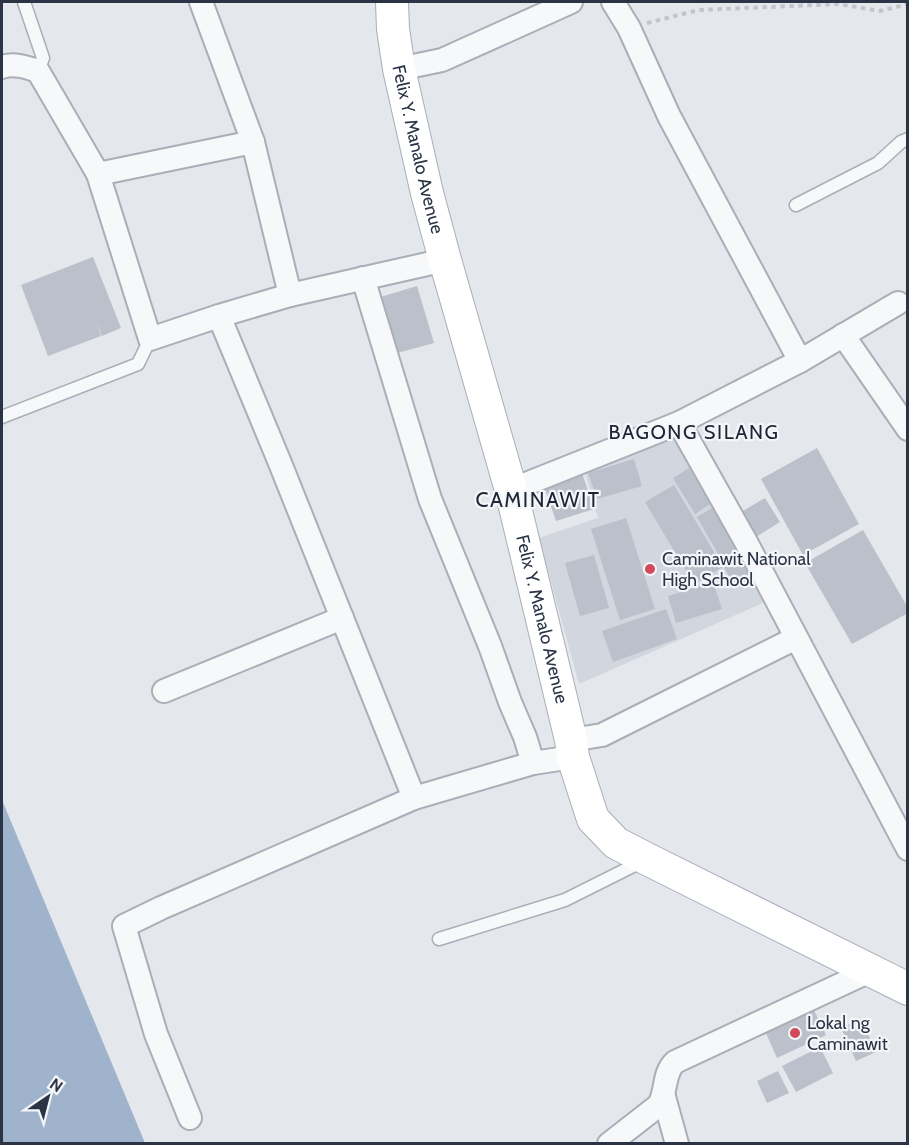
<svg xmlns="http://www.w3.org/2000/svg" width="909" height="1145" font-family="Cabin,sans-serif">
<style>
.built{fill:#d2d6de}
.water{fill:#9fb4cc}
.building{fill:#bbc0ca}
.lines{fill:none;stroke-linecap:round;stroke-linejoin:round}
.lane-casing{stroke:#a9aeb7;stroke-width:15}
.street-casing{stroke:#a9aeb7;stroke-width:26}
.secondary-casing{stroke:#a9aeb7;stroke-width:34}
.path{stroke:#c2c5cb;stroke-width:4;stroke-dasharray:4.5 4.5;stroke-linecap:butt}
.lane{stroke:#f7f8fa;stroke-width:12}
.street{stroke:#f7f8fa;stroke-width:22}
.secondary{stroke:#fff;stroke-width:32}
.poi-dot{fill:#d1495b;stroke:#f4f6f9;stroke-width:2}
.labels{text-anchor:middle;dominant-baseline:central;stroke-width:4.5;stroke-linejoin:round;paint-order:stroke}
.street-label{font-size:18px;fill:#2b3445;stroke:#f4f6f9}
.poi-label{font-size:18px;fill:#2b3445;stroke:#f4f6f9;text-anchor:start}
.neighbourhood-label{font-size:20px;letter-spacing:1.5px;fill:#1d2536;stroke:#f4f6f9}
.quarter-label{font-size:21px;letter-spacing:1.5px;fill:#1d2536;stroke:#f4f6f9}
</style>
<rect width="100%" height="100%" fill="#e4e7ec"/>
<!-- built -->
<path class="built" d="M672 433 772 599 579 684 539 538 598 518 585 472Z"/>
<!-- water -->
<path class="water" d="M2 800 145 1143H2Z"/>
<!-- building -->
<g class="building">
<path d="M93 257 121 328 102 336 97 323 101 336 48 356 21 285Z"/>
<path d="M417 286 434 343 390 355 374 299Z"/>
<path d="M817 448 859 524 803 555 761 479Z"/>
<path d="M634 459 642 486 597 499 588 473Z"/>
<path d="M689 468 710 504 695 514 673 478Z"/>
<path d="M582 473 594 509 556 521 544 486Z"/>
<path d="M674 485 723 567 694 584 645 502Z"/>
<path d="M765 498 780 522 756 537 741 512Z"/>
<path d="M712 508 738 552 722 561 697 517Z"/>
<path d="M626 518 655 609 620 620 591 529Z"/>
<path d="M863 530 908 608V613L852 644 805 563Z"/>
<path d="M744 554 754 574 733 584 723 565Z"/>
<path d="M594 555 609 608 580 616 565 563Z"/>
<path d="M713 582 722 609 676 623 668 596Z"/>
<path d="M666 609 677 639 613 662 602 631Z"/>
<path d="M813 1008 826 1035 777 1058 765 1031Z"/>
<path d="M861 1019 876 1052 856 1061 841 1028Z"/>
<path d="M820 1047 833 1073 796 1092 782 1066Z"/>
<path d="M778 1071 789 1093 767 1103 757 1081Z"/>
</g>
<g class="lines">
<defs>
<g id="lane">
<path d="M24 2 43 58 38 71"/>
<path d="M796 205 878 163 901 142 908 139"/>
<path d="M2 417 138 364 150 339"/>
<path d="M439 939 565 900 643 861"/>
</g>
<g id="street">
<path d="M201 2 253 142 290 295"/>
<path d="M613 2 629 28 669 116 800 361"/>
<path d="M2 67C14 63 26 67 38 71L98 174 150 339 219 316 290 295 445 260"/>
<path d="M399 69 442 60 571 2"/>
<path d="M98 174 253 142"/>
<path d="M363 278 430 499 490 646 510 702 525 737 533 763"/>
<path d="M219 316 280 463 414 798"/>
<path d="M843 335 908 429"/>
<path d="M679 423 746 542 908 849"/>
<path d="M511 490 679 423 800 361 898 303"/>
<path d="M164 691 342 618"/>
<path d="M571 740 602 735 796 638"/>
<path d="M664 1097 677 1144"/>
<path d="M190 1118 156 1034 124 926 161 908 414 798 533 763 573 757"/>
<path d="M609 1144 659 1105C667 1091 663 1073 675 1062L872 970"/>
</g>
<g id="secondary">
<path id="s1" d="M392 2 393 29 399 69 427 193 445 260 511 490 571 740 573 757 593 819 616 843 647 859 908 989"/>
</g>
</defs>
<!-- lane casing -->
<use href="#lane" class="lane-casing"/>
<!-- street casing -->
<use href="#street" class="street-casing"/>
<!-- secondary casing -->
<use href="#secondary" class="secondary-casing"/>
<!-- path -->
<path class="path" d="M647 23 699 10 838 4 880 11 908 4"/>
<!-- lane -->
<use href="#lane" class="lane"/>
<!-- street -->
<use href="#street" class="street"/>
<!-- secondary -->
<use href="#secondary" class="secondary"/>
</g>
<!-- markers -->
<g class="poi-dot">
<circle cx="650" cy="569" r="6"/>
<circle cx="795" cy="1033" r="6"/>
</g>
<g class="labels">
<!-- street labels -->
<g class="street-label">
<text stroke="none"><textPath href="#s1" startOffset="150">Felix Y. Manalo Avenue</textPath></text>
<text stroke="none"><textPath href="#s1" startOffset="636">Felix Y. Manalo Avenue</textPath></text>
</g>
<!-- poi labels -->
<g class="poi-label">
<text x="662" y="559">Caminawit National<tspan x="662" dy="21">High School</tspan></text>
<text x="807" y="1023">Lokal ng<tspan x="807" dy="21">Caminawit</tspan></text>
</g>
<!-- neighbourhood labels -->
<g class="neighbourhood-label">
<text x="694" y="432">BAGONG SILANG</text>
</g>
<!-- quarter labels -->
<g class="quarter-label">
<text x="538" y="499">CAMINAWIT</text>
</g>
</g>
<!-- border -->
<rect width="909" height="1145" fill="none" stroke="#2b3445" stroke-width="6"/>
<!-- north arrow -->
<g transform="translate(48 1097) rotate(35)" stroke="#f4f6f9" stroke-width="4.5" paint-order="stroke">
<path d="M0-4.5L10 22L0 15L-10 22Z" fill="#2b3445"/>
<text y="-9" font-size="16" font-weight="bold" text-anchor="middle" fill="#2b3445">N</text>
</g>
</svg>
